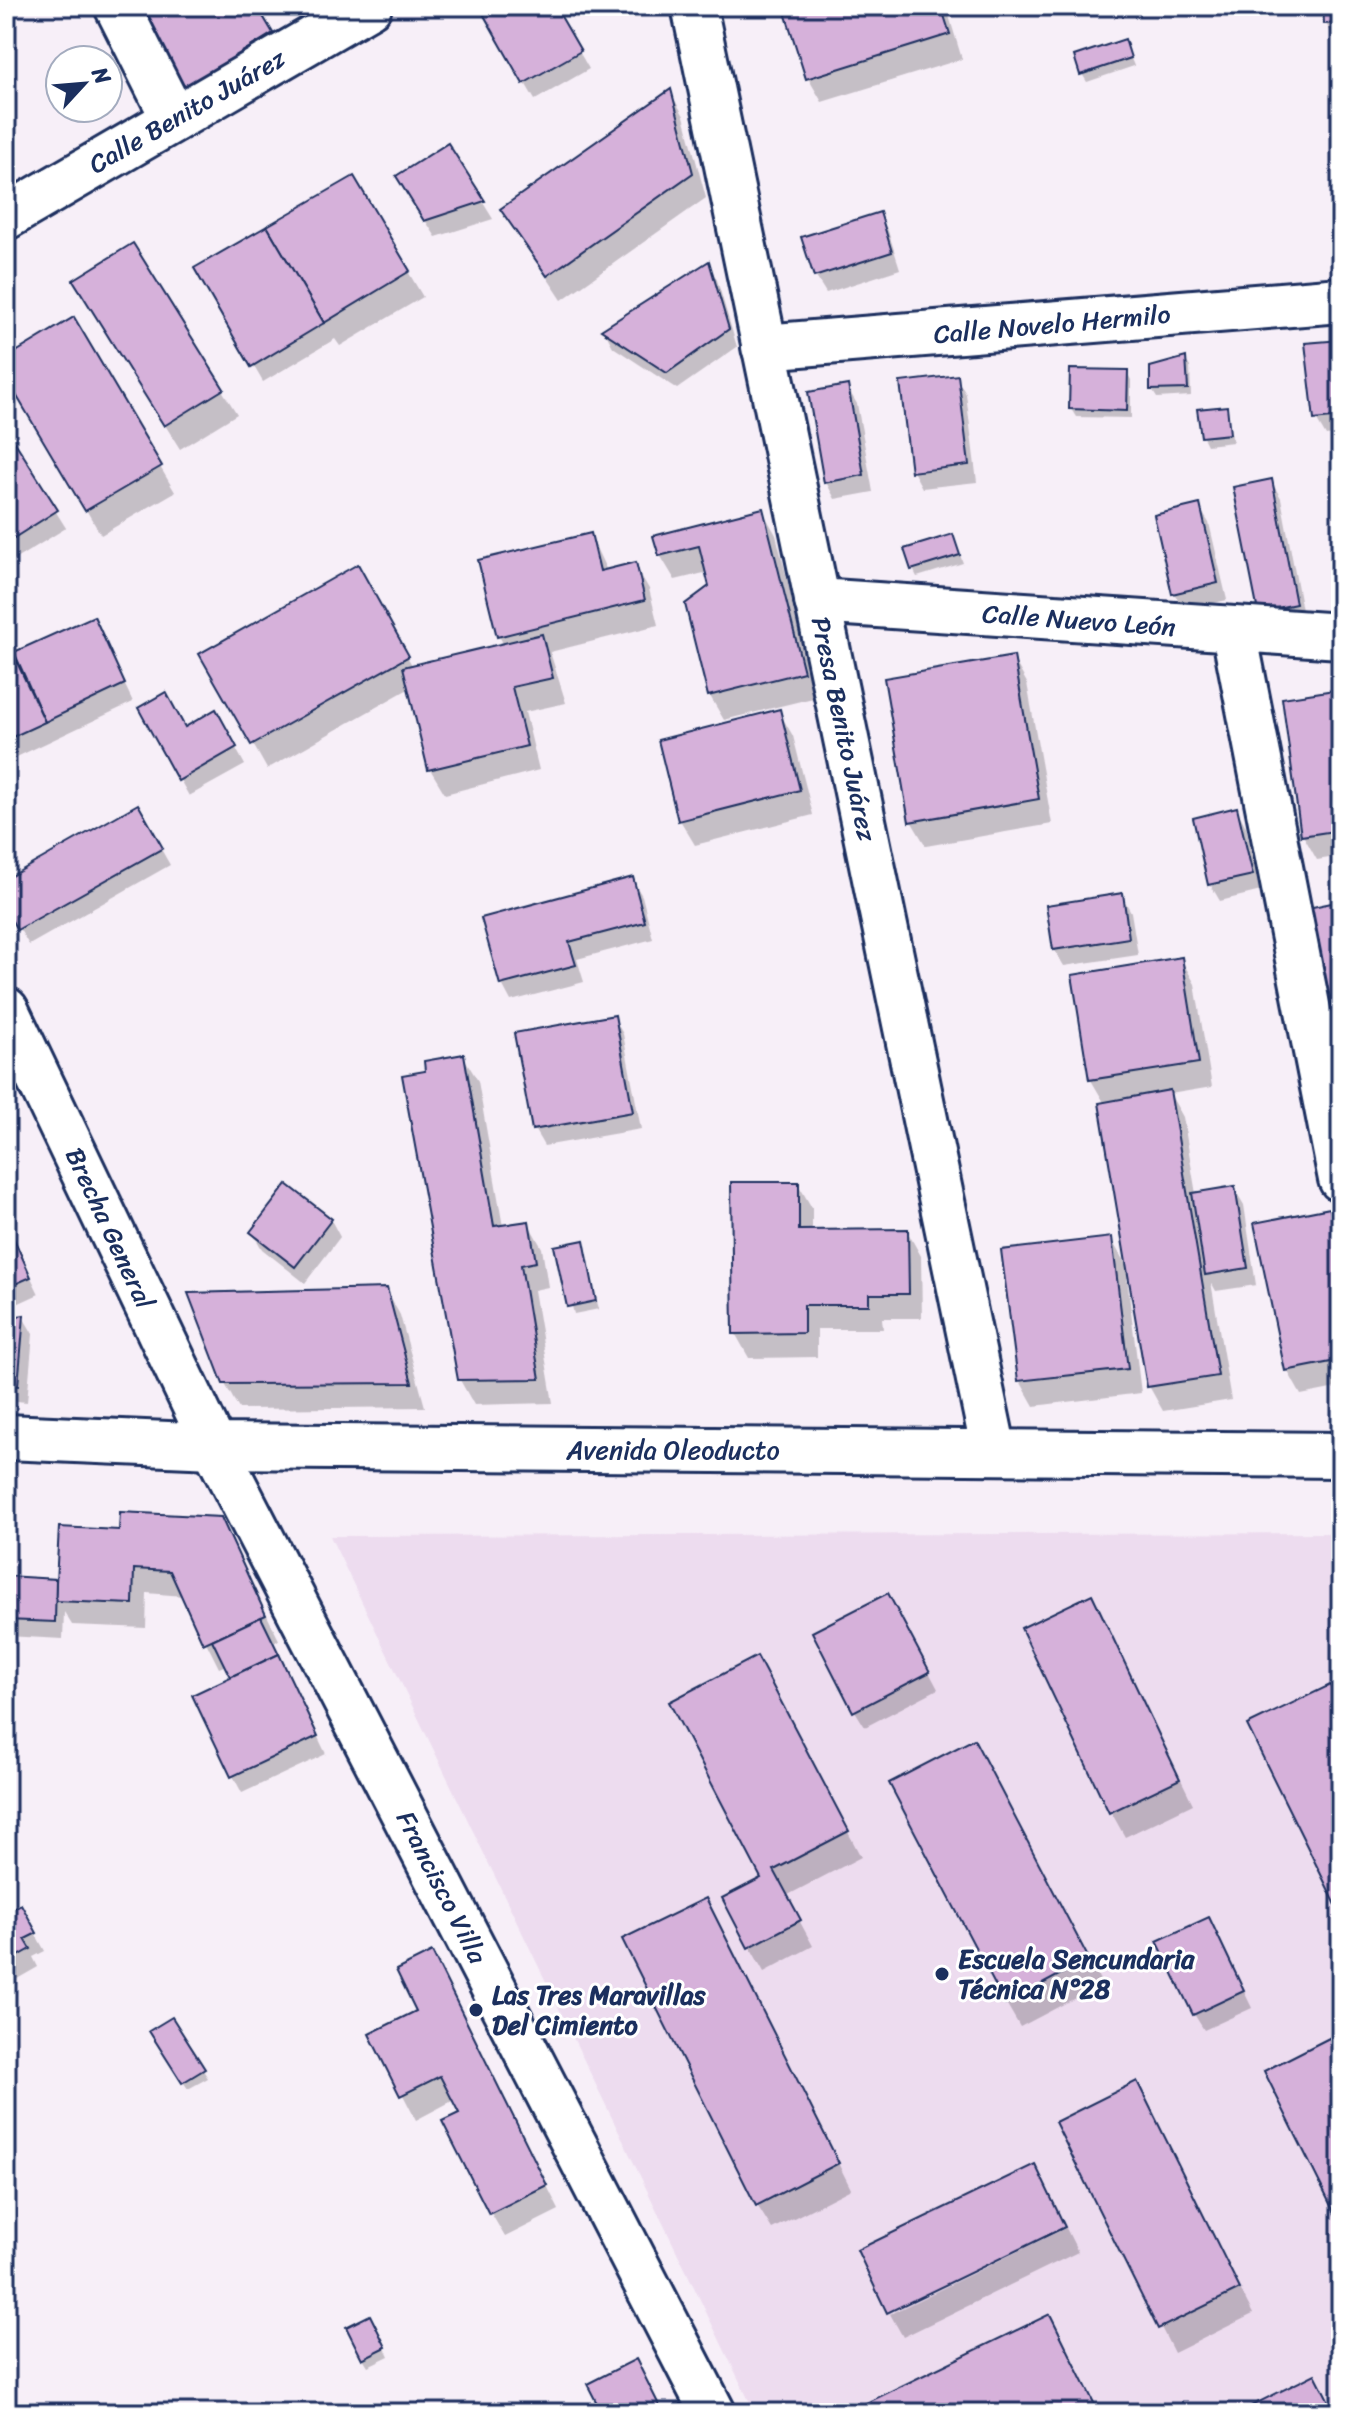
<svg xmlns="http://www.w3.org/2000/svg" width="1347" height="2419" font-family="Sriracha,sans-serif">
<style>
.built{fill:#eddcef}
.shadow{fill:#0003}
.building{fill:#d6b1da;stroke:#1b2f5e;stroke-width:2}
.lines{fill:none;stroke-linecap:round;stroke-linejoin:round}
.minor-casing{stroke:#1b2f5e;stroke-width:50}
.secondary-casing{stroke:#1b2f5e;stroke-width:50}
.minor{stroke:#fff;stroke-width:44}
.secondary{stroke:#fff;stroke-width:44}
.poi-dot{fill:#1b2f5e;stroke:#fff;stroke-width:3}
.labels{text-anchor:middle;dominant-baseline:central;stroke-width:6;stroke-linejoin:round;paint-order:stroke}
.street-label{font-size:26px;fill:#1b2f5e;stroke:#fff}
.poi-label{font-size:26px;font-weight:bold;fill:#1b2f5e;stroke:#fff;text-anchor:start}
</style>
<rect width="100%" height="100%" fill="#f7eff8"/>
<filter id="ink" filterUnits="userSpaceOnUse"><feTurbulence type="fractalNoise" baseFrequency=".0125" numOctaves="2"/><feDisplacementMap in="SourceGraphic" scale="16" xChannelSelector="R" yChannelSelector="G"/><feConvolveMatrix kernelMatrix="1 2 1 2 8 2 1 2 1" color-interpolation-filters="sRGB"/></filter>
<g filter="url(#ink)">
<!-- built -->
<path class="built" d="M1341 1533V2413H755L330 1536Z"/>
<!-- shadow -->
<g class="shadow">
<path d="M254 6 286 59 197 113 148 32Z"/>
<path d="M492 6H553L589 69 535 100 483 11Z"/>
<path d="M785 6H946L962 59 822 102 808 78Z"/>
<path d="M1325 6H1341V40H1336L1326 24Z"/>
<path d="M1124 41 1134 66 1087 82 1082 74Z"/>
<path d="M670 92 684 116 706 198 562 300 502 210Z"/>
<path d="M448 146 493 219 436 237 408 194Z"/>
<path d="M353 178 423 297 340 346 335 339 263 382 197 269Z"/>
<path d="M879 214 888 231 900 269 826 293 816 277 804 238Z"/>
<path d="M708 264 717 280 737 347 677 389 613 347 604 330Z"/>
<path d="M90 305 222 390 237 414 180 449Z"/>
<path d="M73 320 175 492 101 535 6 375V360Z"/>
<path d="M1341 342V434L1326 436 1316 419Z"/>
<path d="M1185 359 1190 367 1191 396 1157 398 1152 390Z"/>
<path d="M1127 372 1131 380V418L1076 417 1071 409Z"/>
<path d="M956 377 966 394 977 482 922 488 913 471Z"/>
<path d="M847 387 857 404 873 492 835 499 826 482Z"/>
<path d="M1226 408 1233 442 1207 445 1203 437Z"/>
<path d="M6 432 66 528 6 565Z"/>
<path d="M1271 481 1281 498 1304 621 1270 628Z"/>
<path d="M1199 507 1209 523 1227 600 1184 610 1174 593Z"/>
<path d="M762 510 776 535 817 697 724 720 710 696 687 605 712 587 708 572 675 580 660 555Z"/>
<path d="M590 535 607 571 635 565 649 589 658 625 550 652 566 703 525 712 539 770 445 794 430 769 410 688 267 769 202 654 357 567 413 667 504 645 499 636Z"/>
<path d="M953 536 963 563 917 577 913 569Z"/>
<path d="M93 618 133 702 6 762V643L13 655Z"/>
<path d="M1013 658 1027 683 1052 824 926 846 911 821Z"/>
<path d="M1341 691V856L1317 860 1303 835Z"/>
<path d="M140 708 185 730 216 712 245 765 189 796Z"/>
<path d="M779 712 793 736 813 815 695 845 680 820Z"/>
<path d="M137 807 170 865 29 945 6 906V881Z"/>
<path d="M1237 810 1246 827 1261 891 1220 901 1210 884Z"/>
<path d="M632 879 642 896 653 939 577 959 584 982 511 1001 502 984Z"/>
<path d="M1122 896 1131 912 1138 955 1064 966 1054 949Z"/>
<path d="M1181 959 1195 984 1212 1087 1170 1094 1183 1117 1196 1194 1234 1188 1244 1205 1256 1285 1216 1291 1211 1282 1231 1400 1163 1411 1149 1386 1130 1278H1127L1141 1393 1034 1406 1020 1381 1003 1252 1111 1239 1129 1270 1105 1104 1091 1080Z"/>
<path d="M614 1018 623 1034 641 1129 544 1146 534 1129Z"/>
<path d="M463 1056 478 1081 503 1227 528 1223 542 1248 548 1287 534 1290 553 1403 474 1405 460 1380 428 1072Z"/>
<path d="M798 1184 812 1208V1232L907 1231 921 1256 922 1318H882L883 1329H817V1357L749 1358 735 1333Z"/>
<path d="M1329 1211 1341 1231V1387L1301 1395 1287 1370Z"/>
<path d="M331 1220 340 1237 305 1283 262 1249 252 1232Z"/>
<path d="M6 1225 39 1294 6 1309Z"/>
<path d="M582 1243 599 1309 574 1314 557 1248Z"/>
<path d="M386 1290 400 1315 425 1407 239 1409 225 1384Z"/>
<path d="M23 1317 33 1334 27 1402 6 1400V1320Z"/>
<path d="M220 1519 279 1640 273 1643 326 1754 242 1793 233 1776V1678L226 1665 219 1668 183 1596 147 1593 146 1628 72 1625 64 1612 63 1639 6 1636V1578L55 1581 58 1586 121 1532Z"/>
<path d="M1091 1596 1193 1804 1125 1837 1111 1812Z"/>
<path d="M897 1612 938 1689 865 1727 855 1711Z"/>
<path d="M770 1683 861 1857 786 1896 813 1946 764 1972 750 1947 763 1879Z"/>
<path d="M987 1766 1102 1984 1020 2027 1006 2003Z"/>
<path d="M20 1906 45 1951 33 1957 38 1967 10 1983 6 1976V1907L9 1913Z"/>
<path d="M1209 1919 1252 2008 1204 2030 1194 2014Z"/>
<path d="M719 1925 851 2189 772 2229 757 2205Z"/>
<path d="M445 1980 559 2210 505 2237 491 2213 454 2100 416 2120 372 2035 419 2012Z"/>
<path d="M171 2020 208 2078 188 2089 156 2040Z"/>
<path d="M1136 2084 1253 2314 1174 2353 1058 2123Z"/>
<path d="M1066 2228 1078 2252 903 2337 890 2314Z"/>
<path d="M374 2325 389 2356 368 2366 363 2358Z"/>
</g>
<!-- building -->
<g class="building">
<path d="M132 6H257L273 33 181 90Z"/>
<path d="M488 6H555L581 51 523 84 481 10Z"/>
<path d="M783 6H941L950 34 806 79Z"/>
<path d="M1323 6H1341V23L1324 24Z"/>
<path d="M1125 39 1131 58 1080 75 1074 56Z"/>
<path d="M671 89 693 173 547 276 500 209Z"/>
<path d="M448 143 485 201 424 221 396 176Z"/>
<path d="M354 176 410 271 324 323 267 226Z"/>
<path d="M880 212 892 252 814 277 801 237Z"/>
<path d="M267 226 324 323 251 367 194 268Z"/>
<path d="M133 243 224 389 164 426 73 280Z"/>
<path d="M709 261 729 329 667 373 601 330Z"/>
<path d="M74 317 162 466 85 511 6 378V358Z"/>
<path d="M1341 340V417L1314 420 1305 343Z"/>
<path d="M1186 357 1188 389 1150 390V367Z"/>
<path d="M1070 369 1128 370 1127 411 1069 409Z"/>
<path d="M958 375 969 465 911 472 900 382Z"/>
<path d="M848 385 864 475 824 483 808 392Z"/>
<path d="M1227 406 1230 434 1201 437 1197 409Z"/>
<path d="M6 428 58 510 6 543Z"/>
<path d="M1272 479 1296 604 1258 612 1233 487Z"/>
<path d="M1200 504 1218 583 1172 594 1154 515Z"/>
<path d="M763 508 804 672 708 696 685 604 709 586 699 546 659 556 653 536Z"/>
<path d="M591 533 600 571 636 562 645 600 497 637 478 560Z"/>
<path d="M953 534 960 555 911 570 904 549Z"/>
<path d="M358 564 409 656 251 745 199 654Z"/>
<path d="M94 616 125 684 45 722 14 652Z"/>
<path d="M542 634 553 678 512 687 527 746 428 770 403 667Z"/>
<path d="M6 639 45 722 6 740Z"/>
<path d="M1014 656 1039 799 909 822 884 678Z"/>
<path d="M1341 689V830L1301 836 1282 698Z"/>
<path d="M166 692 185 727 216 709 237 747 178 781 138 708Z"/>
<path d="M780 709 800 790 678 821 658 740Z"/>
<path d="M138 804 163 848 17 930 6 910V879Z"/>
<path d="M1237 807 1253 875 1208 885 1193 818Z"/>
<path d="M633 877 645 922 569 942 576 965 500 985 481 918Z"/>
<path d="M1123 893 1129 938 1053 950 1046 905Z"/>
<path d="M1341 901V1098L1303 909Z"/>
<path d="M1182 957 1199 1063 1089 1080 1072 975Z"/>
<path d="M615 1015 633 1112 532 1130 514 1033Z"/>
<path d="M464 1054 494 1226 529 1221 536 1262 521 1265 540 1379 458 1380 402 1075 425 1071 424 1061Z"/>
<path d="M1170 1090 1218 1376 1147 1387 1099 1103Z"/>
<path d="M731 1182H799V1230L908 1229 909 1294H869V1305H804V1333L733 1334Z"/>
<path d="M287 1184 332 1219 295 1267 250 1232Z"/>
<path d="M1235 1186 1248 1268 1205 1275 1192 1193Z"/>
<path d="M1330 1208 1341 1260V1382L1336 1361 1285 1371 1254 1223Z"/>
<path d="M6 1221 31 1277 6 1288Z"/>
<path d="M1112 1237 1128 1369 1018 1381 1001 1250Z"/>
<path d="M584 1240 596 1301 567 1307 554 1246Z"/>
<path d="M387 1288 412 1383 223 1384 188 1293Z"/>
<path d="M24 1315 18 1386 6 1385V1318Z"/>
<path d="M120 1512 221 1517 266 1615 203 1644 170 1571 134 1569 133 1604 55 1601 59 1527 119 1530Z"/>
<path d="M6 1576 56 1579 55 1622 6 1620Z"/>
<path d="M888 1593 930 1672 853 1712 812 1632Z"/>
<path d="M1092 1594 1180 1779 1109 1813 1021 1628Z"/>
<path d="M261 1617 279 1654 230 1677 212 1640Z"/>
<path d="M279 1654 318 1736 231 1777 192 1695Z"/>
<path d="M757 1656 849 1831 774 1870 801 1920 748 1948 722 1898 761 1878 669 1702Z"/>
<path d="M1330 1685 1341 1706V1915L1247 1725Z"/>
<path d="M974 1739 1089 1959 1005 2004 889 1783Z"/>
<path d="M706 1898 839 2163 756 2206 622 1939Z"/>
<path d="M6 1904 10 1910 21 1904 37 1933 25 1939 31 1949 6 1963Z"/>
<path d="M1209 1917 1244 1991 1193 2015 1157 1941Z"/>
<path d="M432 1952 547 2185 489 2214 442 2121 459 2113 440 2076 400 2096 369 2034 416 2011 396 1970Z"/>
<path d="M172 2017 205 2069 182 2083 149 2031Z"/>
<path d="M1341 2032V2226L1264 2071Z"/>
<path d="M1137 2081 1240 2289 1158 2329 1055 2122Z"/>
<path d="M1035 2164 1065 2227 887 2313 857 2250Z"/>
<path d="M1050 2314 1099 2413H863L860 2406Z"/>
<path d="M370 2315 386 2347 362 2359 346 2327Z"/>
<path d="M636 2359 663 2413H602L587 2384Z"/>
<path d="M1315 2374 1335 2413H1237Z"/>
</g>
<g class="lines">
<defs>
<g id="minor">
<path d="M117 6 174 119"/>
<path d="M694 6 994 1452"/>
<path d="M6 217 369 6"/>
<path d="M764 347 1341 300"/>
<path d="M817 601 1341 636"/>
<path d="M1234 632 1341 1179"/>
<path d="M6 1010 214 1446 713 2413"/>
</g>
<path id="secondary" d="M6 1437 214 1446 1341 1455"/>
</defs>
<!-- minor casing -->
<use href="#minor" class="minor-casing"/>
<!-- secondary casing -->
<use href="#secondary" class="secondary-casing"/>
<!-- minor -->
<use href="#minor" class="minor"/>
<!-- secondary -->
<use href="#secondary" class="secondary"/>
</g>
</g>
<!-- markers -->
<g class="poi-dot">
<circle cx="942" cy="1974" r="8"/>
<circle cx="476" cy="2010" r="8"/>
</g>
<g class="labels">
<!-- street labels -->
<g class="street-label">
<text transform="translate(187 111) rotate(-30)">Calle Benito Juárez</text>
<text transform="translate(1052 324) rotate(-5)">Calle Novelo Hermilo</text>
<text transform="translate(1079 620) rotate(4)">Calle Nuevo León</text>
<text transform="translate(844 729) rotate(78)">Presa Benito Juárez</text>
<text transform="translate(110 1228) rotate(65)">Brecha General</text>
<text x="673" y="1450">Avenida Oleoducto</text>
<text transform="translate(442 1887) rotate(63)">Francisco Villa</text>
</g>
<!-- poi labels -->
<g class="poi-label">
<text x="958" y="1959">Escuela Sencundaria<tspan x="958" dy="30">Técnica N°28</tspan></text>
<text x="492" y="1995">Las Tres Maravillas<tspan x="492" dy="30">Del Cimiento</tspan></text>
</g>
</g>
<!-- margin -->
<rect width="1347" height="2419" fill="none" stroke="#fff" stroke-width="32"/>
<rect x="16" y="16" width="1315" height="2387" fill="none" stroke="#1b2f5e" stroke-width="3" filter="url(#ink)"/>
<!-- north arrow -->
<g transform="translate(84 84) rotate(64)"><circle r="38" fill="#ffffff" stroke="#a4acbf" stroke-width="2"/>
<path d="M0-6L14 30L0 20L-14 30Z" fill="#1b2f5e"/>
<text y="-12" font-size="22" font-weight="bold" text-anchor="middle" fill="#1b2f5e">N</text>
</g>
</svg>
